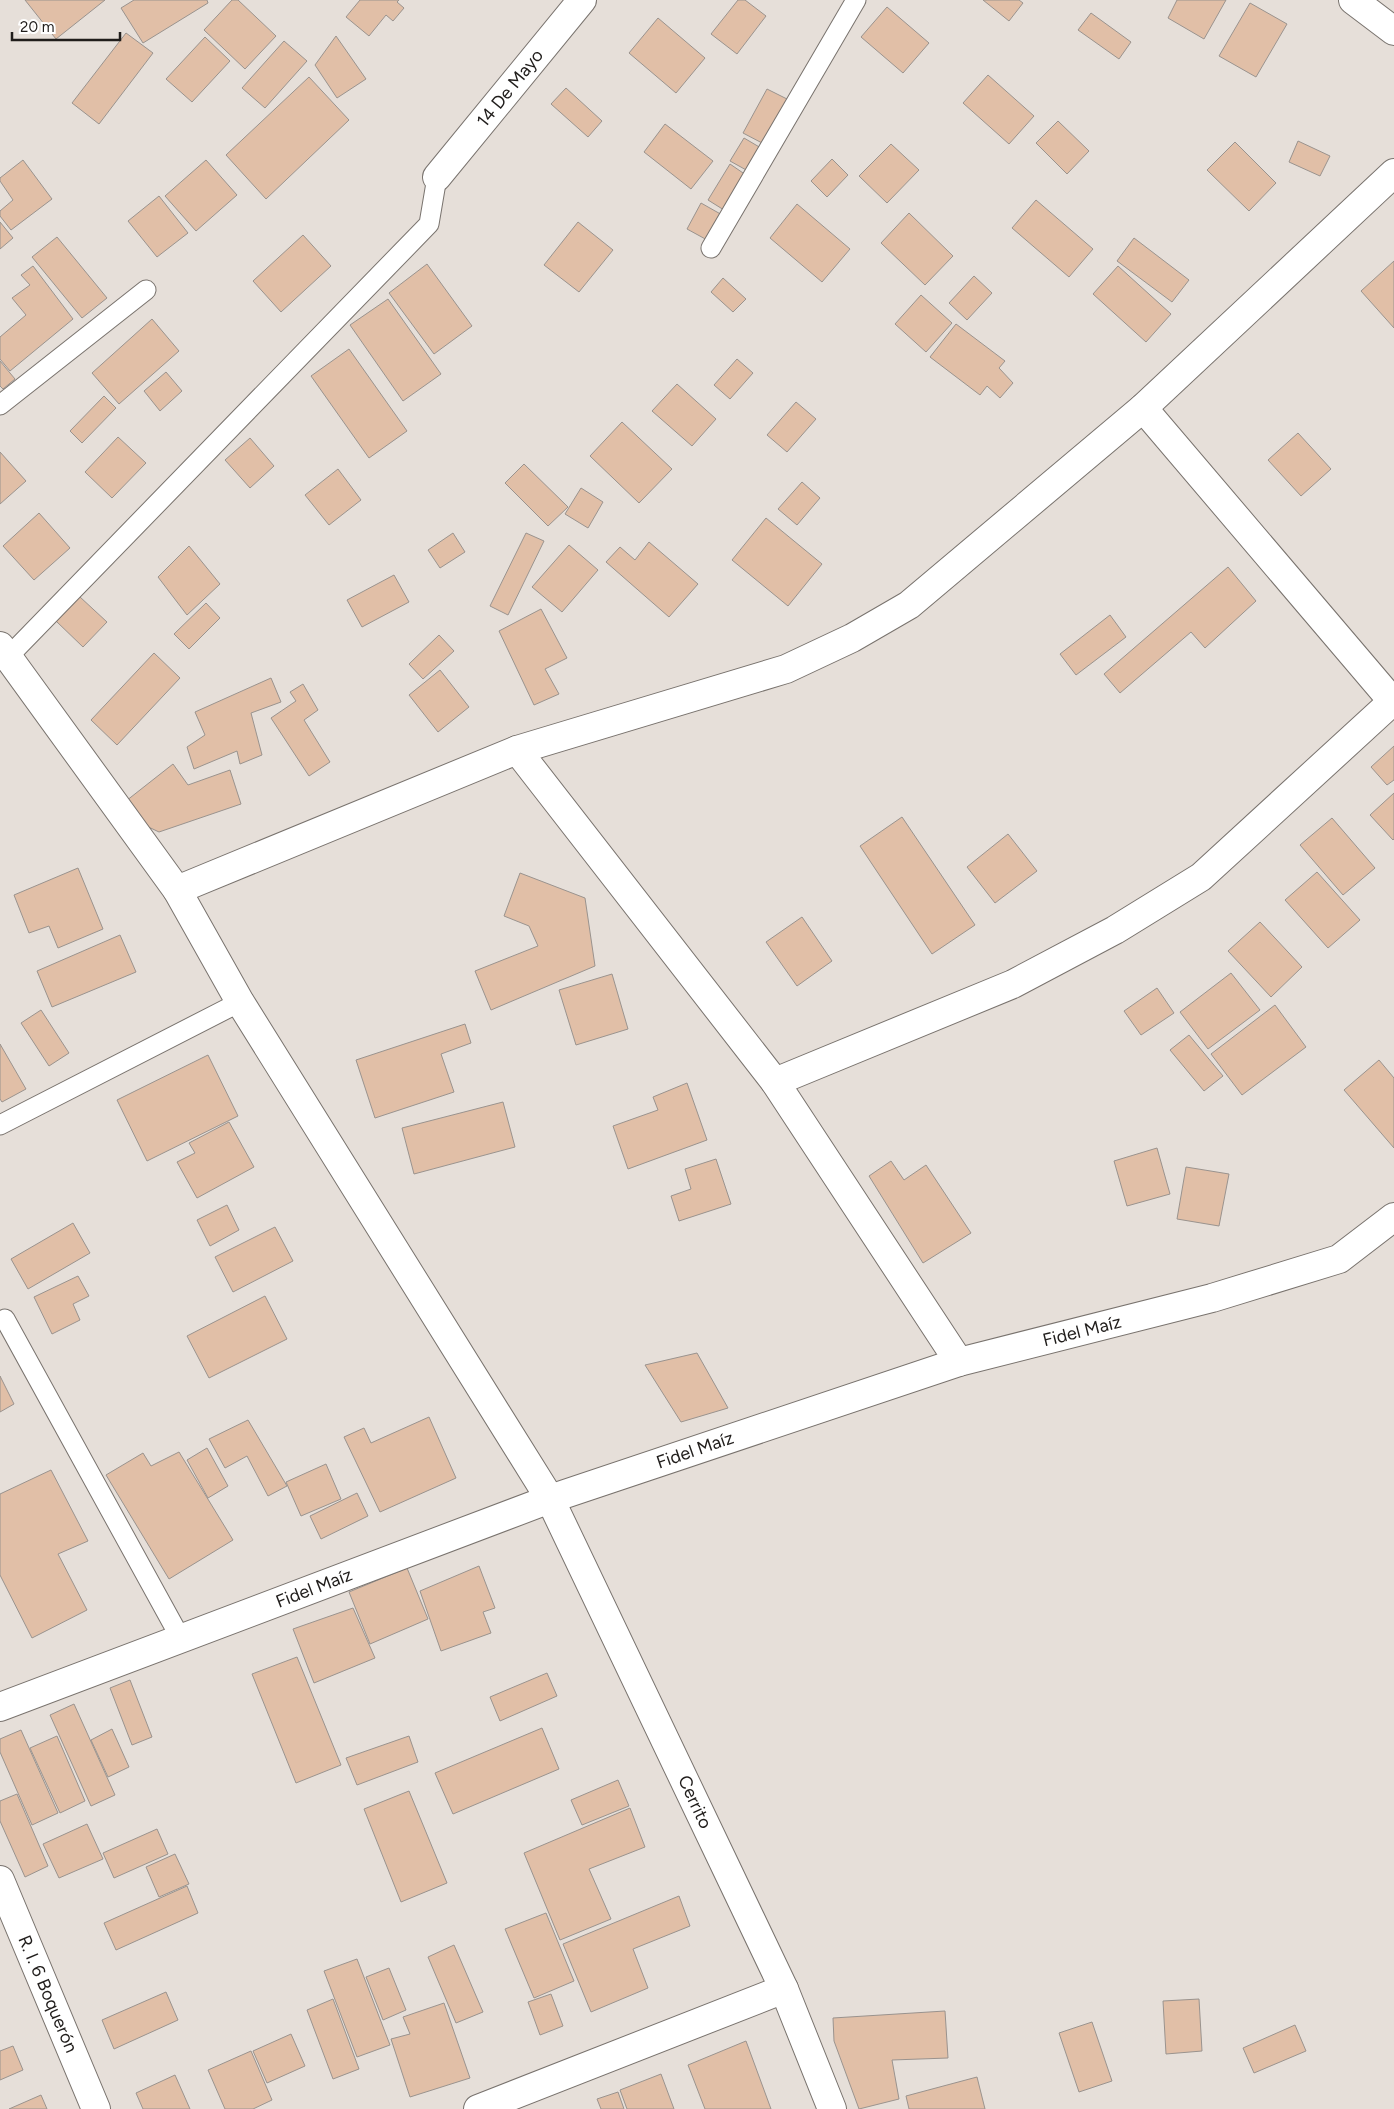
<svg xmlns="http://www.w3.org/2000/svg" width="1394" height="2109" font-family="Figtree,sans-serif">
<style>
.building{fill:#e1bfa7;stroke:#9a938e}
.lines{fill:none;stroke-linecap:round;stroke-linejoin:round}
.lane-casing{stroke:#79736e;stroke-width:21}
.street-casing{stroke:#79736e;stroke-width:30}
.secondary-casing{stroke:#79736e;stroke-width:30}
.lane{stroke:#fff;stroke-width:19}
.street{stroke:#fff;stroke-width:28}
.secondary{stroke:#fff;stroke-width:28}
.labels{text-anchor:middle;dominant-baseline:central;stroke-width:5;stroke-linejoin:round;paint-order:stroke}
.street-label{font-size:18px;fill:#201d1b;stroke:#fff}
</style>
<rect width="100%" height="100%" fill="#e6dfd9"/>
<!-- building -->
<g class="building">
<path d="M25 0H105L56 39Z"/>
<path d="M134 0H207L208 3 143 43 121 8Z"/>
<path d="M232 0H238L276 36 245 69 204 30Z"/>
<path d="M360 0H399L397 2 404 8 393 21 386 15 369 36 346 17Z"/>
<path d="M738 0H745L766 16 737 54 711 34Z"/>
<path d="M983 0H1019L1023 3 1009 21Z"/>
<path d="M1177 0H1226L1204 39 1168 18Z"/>
<path d="M1250 3 1287 24 1256 77 1219 56Z"/>
<path d="M887 7 929 43 903 73 861 37Z"/>
<path d="M1091 13 1131 42 1119 59 1078 30Z"/>
<path d="M658 18 705 58 676 93 629 53Z"/>
<path d="M126 33 153 53 99 124 72 103Z"/>
<path d="M336 36 366 79 337 98 315 65Z"/>
<path d="M205 37 230 61 192 102 166 79Z"/>
<path d="M284 41 307 61 265 108 242 88Z"/>
<path d="M988 75 1034 116 1009 144 963 103Z"/>
<path d="M309 77 349 120 266 199 226 155Z"/>
<path d="M566 88 602 121 588 137 551 104Z"/>
<path d="M767 89 789 100 764 144 743 133Z"/>
<path d="M1058 121 1089 151 1067 174 1036 143Z"/>
<path d="M665 124 713 161 691 189 644 152Z"/>
<path d="M744 138 761 148 748 171 730 161Z"/>
<path d="M1298 141 1330 156 1320 176 1289 162Z"/>
<path d="M1235 142 1276 183 1249 211 1207 170Z"/>
<path d="M891 144 919 170 887 203 859 176Z"/>
<path d="M832 159 848 175 827 197 811 181Z"/>
<path d="M23 160 52 199 11 230 0 216V211L13 200 0 181V178Z"/>
<path d="M206 160 237 195 196 231 165 196Z"/>
<path d="M730 164 746 175 724 210 708 200Z"/>
<path d="M159 196 188 233 157 257 128 221Z"/>
<path d="M1036 200 1093 249 1069 277 1012 228Z"/>
<path d="M701 203 724 216 709 241 687 229Z"/>
<path d="M797 204 850 249 822 282 770 238Z"/>
<path d="M909 213 953 256 925 285 881 243Z"/>
<path d="M0 222 13 238 0 249Z"/>
<path d="M578 222 613 250 579 292 544 265Z"/>
<path d="M303 235 331 266 281 312 253 281Z"/>
<path d="M57 237 107 298 82 318 32 257Z"/>
<path d="M1134 238 1189 280 1172 302 1117 261Z"/>
<path d="M1394 261V328L1361 291Z"/>
<path d="M427 264 472 326 434 354 389 293Z"/>
<path d="M33 266 73 319 10 371 0 359V337L26 315 12 298 30 285 21 275Z"/>
<path d="M1118 266 1171 314 1146 342 1093 294Z"/>
<path d="M974 276 992 293 967 320 949 303Z"/>
<path d="M723 278 746 299 733 312 711 292Z"/>
<path d="M921 295 952 323 926 352 895 324Z"/>
<path d="M388 299 441 374 403 401 350 325Z"/>
<path d="M152 319 179 351 119 404 92 373Z"/>
<path d="M956 324 1005 361 999 368 1013 383 1000 398 987 386 980 395 930 357Z"/>
<path d="M349 349 407 431 369 458 311 376Z"/>
<path d="M737 359 753 373 730 399 714 385Z"/>
<path d="M0 361 15 379 3 389 0 386Z"/>
<path d="M166 372 182 391 160 411 144 391Z"/>
<path d="M677 384 716 419 692 446 652 411Z"/>
<path d="M104 396 116 408 82 443 70 431Z"/>
<path d="M796 402 816 419 787 452 767 435Z"/>
<path d="M622 422 672 469 639 503 590 456Z"/>
<path d="M1298 433 1331 469 1301 496 1268 460Z"/>
<path d="M118 437 146 463 112 498 85 472Z"/>
<path d="M250 438 274 466 250 488 225 460Z"/>
<path d="M0 452 26 481 0 504Z"/>
<path d="M524 464 568 507 548 526 505 483Z"/>
<path d="M338 469 361 500 329 525 305 495Z"/>
<path d="M802 482 820 498 797 525 778 509Z"/>
<path d="M581 488 603 502 588 528 565 514Z"/>
<path d="M39 513 70 548 34 580 3 546Z"/>
<path d="M766 518 822 564 788 606 732 560Z"/>
<path d="M453 533 465 552 440 568 428 550Z"/>
<path d="M526 533 544 541 508 615 490 606Z"/>
<path d="M649 542 698 584 669 617 606 562 620 547 635 560Z"/>
<path d="M569 545 598 570 562 612 532 587Z"/>
<path d="M189 546 220 584 187 615 158 577Z"/>
<path d="M1228 567 1256 601 1205 648 1191 632 1120 693 1104 674Z"/>
<path d="M394 575 409 602 362 627 347 600Z"/>
<path d="M80 597 107 622 83 647 56 621Z"/>
<path d="M206 603 220 618 189 649 174 634Z"/>
<path d="M541 609 567 658 545 669 559 694 534 705 499 631Z"/>
<path d="M1110 615 1126 637 1076 675 1060 654Z"/>
<path d="M439 635 454 651 423 679 409 664Z"/>
<path d="M154 653 180 678 117 745 91 720Z"/>
<path d="M440 670 469 707 438 732 409 695Z"/>
<path d="M271 678 281 702 251 713 262 755 240 764 237 751 194 769 187 747 205 735 195 712Z"/>
<path d="M303 684 318 710 304 720 330 762 309 776 271 718 296 701 290 692Z"/>
<path d="M1394 746V780L1387 785 1371 767Z"/>
<path d="M173 764 188 785 230 770 241 804 159 832 138 822 126 801Z"/>
<path d="M1394 793V839L1393 840 1370 815Z"/>
<path d="M902 817 975 925 932 954 860 846Z"/>
<path d="M1332 818 1375 868 1343 895 1300 845Z"/>
<path d="M1008 834 1037 871 995 903 967 867Z"/>
<path d="M78 868 103 929 58 948 49 926 29 933 14 895Z"/>
<path d="M1317 872 1360 920 1328 948 1285 900Z"/>
<path d="M520 873 585 898 595 966 491 1010 475 971 538 946 529 926 504 916Z"/>
<path d="M802 917 832 961 797 986 766 942Z"/>
<path d="M1260 922 1302 967 1271 997 1228 951Z"/>
<path d="M120 935 136 972 52 1007 37 971Z"/>
<path d="M1231 973 1260 1010 1208 1049 1180 1012Z"/>
<path d="M612 974 628 1029 576 1045 559 990Z"/>
<path d="M1157 988 1174 1013 1141 1035 1124 1011Z"/>
<path d="M1275 1005 1306 1047 1242 1095 1211 1054Z"/>
<path d="M41 1010 69 1053 49 1066 21 1023Z"/>
<path d="M465 1024 471 1043 441 1054 454 1092 375 1118 356 1060Z"/>
<path d="M1189 1035 1223 1076 1204 1091 1170 1050Z"/>
<path d="M0 1044 26 1089 2 1102 0 1099Z"/>
<path d="M208 1055 238 1116 147 1161 117 1100Z"/>
<path d="M1379 1060 1394 1078V1148L1344 1090Z"/>
<path d="M687 1083 707 1140 628 1169 613 1126 658 1110 653 1097Z"/>
<path d="M503 1102 515 1147 414 1174 402 1128Z"/>
<path d="M229 1122 254 1167 197 1198 177 1162 195 1153 189 1143Z"/>
<path d="M1157 1148 1170 1194 1127 1206 1114 1161Z"/>
<path d="M716 1159 731 1204 679 1221 671 1196 691 1189 685 1169Z"/>
<path d="M891 1161 904 1180 926 1165 971 1233 923 1263 869 1176Z"/>
<path d="M1186 1167 1229 1174 1219 1226 1177 1219Z"/>
<path d="M227 1205 239 1230 210 1246 197 1220Z"/>
<path d="M73 1223 90 1253 28 1289 11 1259Z"/>
<path d="M275 1227 293 1261 233 1292 215 1257Z"/>
<path d="M78 1276 89 1296 73 1304 80 1320 52 1334 34 1297Z"/>
<path d="M265 1296 287 1339 209 1378 187 1336Z"/>
<path d="M697 1353 728 1408 681 1422 645 1365Z"/>
<path d="M0 1376 14 1404 0 1412Z"/>
<path d="M429 1417 456 1478 380 1512 344 1437 364 1428 371 1443Z"/>
<path d="M248 1420 287 1486 268 1496 247 1456 225 1468 209 1439Z"/>
<path d="M207 1448 228 1486 208 1498 187 1460Z"/>
<path d="M179 1452 233 1540 169 1579 106 1475 143 1453 151 1466Z"/>
<path d="M326 1464 341 1499 301 1516 286 1482Z"/>
<path d="M51 1470 88 1541 58 1554 87 1610 32 1638 0 1575V1494Z"/>
<path d="M357 1493 368 1516 321 1539 310 1516Z"/>
<path d="M479 1566 495 1608 483 1612 491 1633 441 1651 420 1591Z"/>
<path d="M407 1568 428 1619 370 1644 349 1592Z"/>
<path d="M353 1608 375 1658 314 1683 293 1629Z"/>
<path d="M297 1657 341 1765 296 1783 252 1674Z"/>
<path d="M547 1673 557 1696 500 1721 490 1697Z"/>
<path d="M130 1680 152 1737 132 1745 110 1688Z"/>
<path d="M74 1704 115 1795 91 1806 50 1715Z"/>
<path d="M542 1728 559 1769 453 1814 435 1773Z"/>
<path d="M112 1729 129 1767 108 1777 91 1740Z"/>
<path d="M21 1730 58 1813 32 1825 0 1752V1739Z"/>
<path d="M57 1736 85 1801 60 1813 30 1748Z"/>
<path d="M409 1736 418 1762 357 1785 346 1758Z"/>
<path d="M618 1780 629 1806 582 1825 571 1800Z"/>
<path d="M409 1791 447 1883 401 1902 364 1809Z"/>
<path d="M17 1794 48 1866 25 1877 0 1821V1801Z"/>
<path d="M630 1808 645 1847 589 1869 611 1919 560 1940 524 1853Z"/>
<path d="M87 1824 103 1859 59 1878 43 1844Z"/>
<path d="M157 1829 168 1854 114 1878 103 1853Z"/>
<path d="M175 1854 189 1884 159 1897 146 1867Z"/>
<path d="M187 1886 198 1913 116 1950 104 1923Z"/>
<path d="M679 1896 690 1926 633 1949 648 1988 591 2012 563 1944Z"/>
<path d="M546 1913 574 1981 534 1998 505 1929Z"/>
<path d="M454 1945 483 2012 456 2023 428 1957Z"/>
<path d="M357 1959 390 2045 357 2057 324 1971Z"/>
<path d="M389 1968 406 2010 383 2020 366 1977Z"/>
<path d="M166 1992 178 2020 114 2049 102 2020Z"/>
<path d="M551 1994 563 2026 540 2035 528 2002Z"/>
<path d="M333 1999 359 2069 333 2079 307 2010Z"/>
<path d="M1199 1999 1202 2051 1166 2054 1163 2001Z"/>
<path d="M444 2003 470 2078 410 2097 391 2039 410 2034 403 2017Z"/>
<path d="M945 2011 948 2058 892 2060 899 2099 859 2109 834 2041 833 2018Z"/>
<path d="M1092 2022 1112 2081 1079 2092 1059 2033Z"/>
<path d="M1295 2025 1306 2051 1254 2073 1243 2048Z"/>
<path d="M291 2034 305 2066 267 2083 253 2051Z"/>
<path d="M746 2041 771 2109H705L688 2065Z"/>
<path d="M13 2046 23 2070 0 2080V2051Z"/>
<path d="M251 2051 272 2100 253 2109H225L208 2070Z"/>
<path d="M661 2074 674 2109H627L620 2090Z"/>
<path d="M175 2075 190 2109H143L136 2093Z"/>
<path d="M977 2077 985 2109H909L906 2096Z"/>
<path d="M618 2092 624 2109H601L597 2099Z"/>
<path d="M41 2095 47 2109H9Z"/>
</g>
<g class="lines">
<defs>
<g id="lane">
<path d="M711 248 856 0"/>
<path d="M0 405 146 290"/>
<path d="M8 657 429 224 437 177"/>
<path d="M0 1125 240 1002"/>
<path d="M5 1319 181 1639"/>
</g>
<g id="street">
<path d="M1353 0 1394 31"/>
<path d="M437 177 582 0"/>
<path d="M1143 408 1394 703"/>
<path d="M0 646 177 890 240 1002 550 1499"/>
<path d="M517 750 775 1082 959 1362"/>
<path d="M177 890 517 750 786 669 852 638 909 605 1143 408 1394 173"/>
<path d="M775 1082 1013 984 1115 930 1201 877 1394 700"/>
<path d="M478 2109 784 1989"/>
</g>
<g id="secondary">
<path d="M550 1499 784 1989 832 2109"/>
<path d="M0 1707 550 1499 959 1362 1212 1298 1339 1259 1394 1217"/>
<path d="M0 1880 96 2109"/>
</g>
</defs>
<!-- lane casing -->
<use href="#lane" class="lane-casing"/>
<!-- street casing -->
<use href="#street" class="street-casing"/>
<!-- secondary casing -->
<use href="#secondary" class="secondary-casing"/>
<!-- lane -->
<use href="#lane" class="lane"/>
<!-- street -->
<use href="#street" class="street"/>
<!-- secondary -->
<use href="#secondary" class="secondary"/>
</g>
<g class="labels">
<!-- street labels -->
<g class="street-label">
<text transform="translate(510 88) rotate(-51)">14 De Mayo</text>
<text transform="translate(1082 1331) rotate(-14)">Fidel Maíz</text>
<text transform="translate(695 1450) rotate(-19)">Fidel Maíz</text>
<text transform="translate(314 1588) rotate(-21)">Fidel Maíz</text>
<text transform="translate(695 1802) rotate(65)">Cerrito</text>
<text transform="translate(48 1994) rotate(67)">R. I. 6 Boquerón</text>
</g>
</g>
<!-- scale -->
<path d="M12 32v8h108v-8" fill="none" stroke="#201d1b" stroke-width="2.5"/>
<text x="20" y="32" font-size="15" fill="#201d1b" stroke="#ffffff" stroke-width="4" paint-order="stroke">20 m</text>
</svg>
